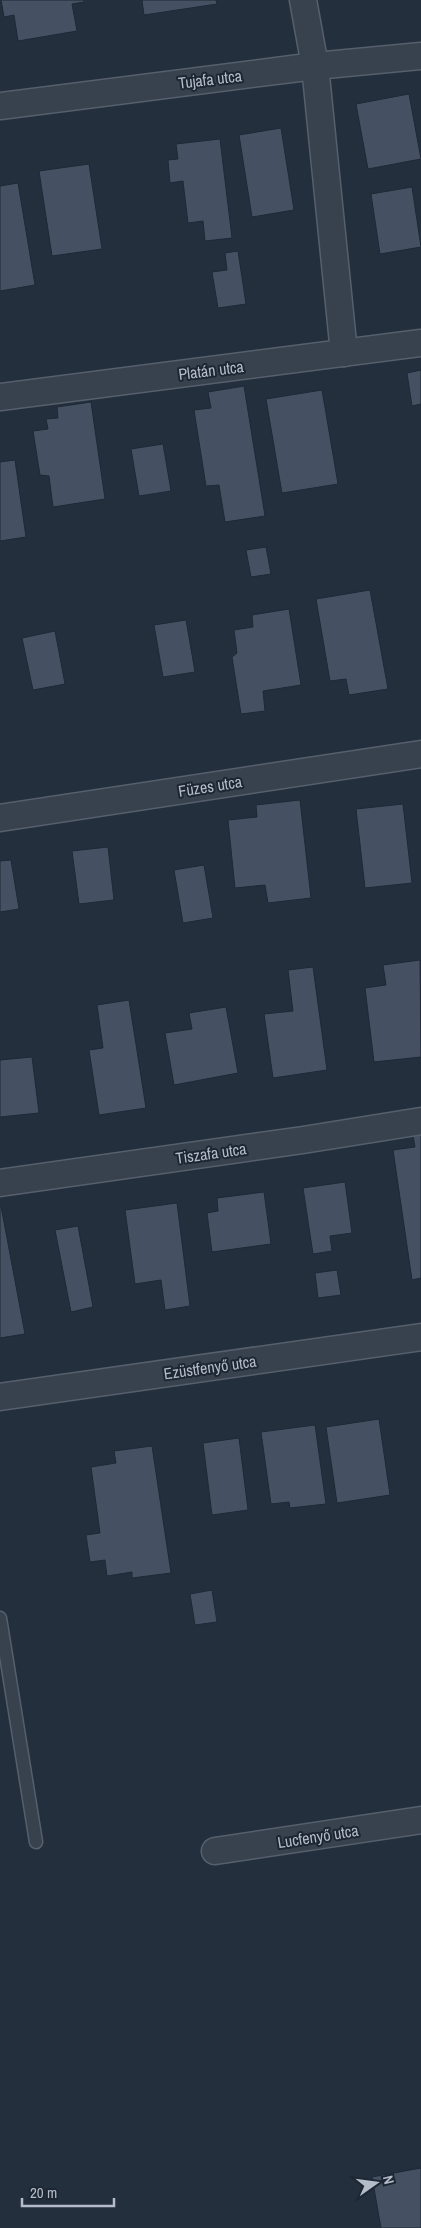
<svg xmlns="http://www.w3.org/2000/svg" width="421" height="2228" font-family="'Archivo Narrow',sans-serif">
<style>
.building{fill:#455162;stroke:#1f2835}
.lines{fill:none;stroke-linecap:round;stroke-linejoin:round}
.lane-casing{stroke:#565f6c;stroke-width:15}
.street-casing{stroke:#565f6c;stroke-width:29}
.lane{stroke:#38414e;stroke-width:12}
.street{stroke:#38414e;stroke-width:26}
.labels{text-anchor:middle;dominant-baseline:central;stroke-width:4;stroke-linejoin:round;paint-order:stroke}
.street-label{font-size:16px;fill:#b4bcc9;stroke:#1d2633}
</style>
<rect width="100%" height="100%" fill="#242f3e"/>
<!-- building -->
<g class="building">
<path d="M1 0H84V2L72 4 77 31 18 41 14 15 4 17Z"/>
<path d="M142 0H216L217 4 144 15Z"/>
<path d="M409 94 421 159 368 169 356 104Z"/>
<path d="M281 128 294 210 252 217 239 135Z"/>
<path d="M220 139 232 238 205 241 203 221 188 223 183 181 170 183 168 160 178 159 176 144Z"/>
<path d="M89 164 102 249 52 256 39 171Z"/>
<path d="M18 183 35 285 0 291V186Z"/>
<path d="M412 187 421 247 380 254 371 194Z"/>
<path d="M238 251 246 304 218 308 212 272 227 270 225 253Z"/>
<path d="M421 370V404L412 406 407 373Z"/>
<path d="M244 386 265 516 225 522 219 485 206 486 194 410 211 408 208 392Z"/>
<path d="M322 390 338 484 282 493 266 399Z"/>
<path d="M91 402 105 499 53 507 49 476 40 475 33 431 48 429 46 419 58 418 57 407Z"/>
<path d="M163 444 171 491 139 496 131 449Z"/>
<path d="M15 460 26 537 0 541V462Z"/>
<path d="M266 547 271 574 251 577 246 550Z"/>
<path d="M370 590 388 689 349 695 346 679 330 681 316 599Z"/>
<path d="M289 609 301 685 263 691 265 711 241 714 232 657 237 653 234 630 253 627 252 615Z"/>
<path d="M186 620 195 672 163 677 154 625Z"/>
<path d="M55 631 65 684 33 690 22 638Z"/>
<path d="M300 800 311 898 268 903 265 885 235 888 228 820 257 817 256 805Z"/>
<path d="M403 804 412 883 365 888 356 809Z"/>
<path d="M108 847 114 900 79 904 72 851Z"/>
<path d="M11 860 19 909 0 912V861Z"/>
<path d="M204 865 213 918 183 923 174 870Z"/>
<path d="M420 960 421 1057 374 1062 365 988 386 985 383 965Z"/>
<path d="M313 967 327 1070 273 1078 264 1014 293 1011 288 970Z"/>
<path d="M129 1000 146 1108 99 1115 89 1050 103 1048 97 1005Z"/>
<path d="M226 1007 238 1073 174 1085 165 1033 192 1029 189 1013Z"/>
<path d="M32 1057 39 1113 0 1117V1060Z"/>
<path d="M421 1129V1278L412 1280 393 1150 415 1147 412 1130Z"/>
<path d="M345 1182 352 1233 330 1236 332 1251 313 1254 303 1188Z"/>
<path d="M264 1192 271 1244 212 1252 207 1213 218 1211 217 1198Z"/>
<path d="M177 1203 190 1306 165 1310 161 1280 135 1284 125 1210Z"/>
<path d="M1 1206 25 1334 0 1338V1207Z"/>
<path d="M78 1226 93 1307 71 1312 55 1230Z"/>
<path d="M337 1270 341 1295 318 1298 315 1273Z"/>
<path d="M379 1419 390 1495 337 1503 326 1427Z"/>
<path d="M315 1425 326 1504 290 1508 289 1502 271 1504 261 1432Z"/>
<path d="M239 1438 248 1510 212 1515 203 1443Z"/>
<path d="M152 1446 171 1573 132 1578V1572L107 1576 105 1560 90 1562 86 1535 100 1533 91 1467 116 1463 114 1451Z"/>
<path d="M212 1590 217 1622 195 1625 190 1594Z"/>
<path d="M421 2168V2228H381L372 2177Z"/>
</g>
<g class="lines">
<defs>
<path id="lane" d="M0 1618 36 1842"/>
<g id="street">
<path d="M303 0 315 66 344 353"/>
<path d="M0 106 315 66 421 56"/>
<path d="M0 397 421 343"/>
<path d="M0 818 421 754"/>
<path d="M0 1183 303 1140 421 1121"/>
<path d="M0 1397 421 1337"/>
<path d="M215 1851 421 1820"/>
</g>
</defs>
<!-- lane casing -->
<use href="#lane" class="lane-casing"/>
<!-- street casing -->
<use href="#street" class="street-casing"/>
<!-- lane -->
<use href="#lane" class="lane"/>
<!-- street -->
<use href="#street" class="street"/>
</g>
<g class="labels">
<!-- street labels -->
<g class="street-label">
<text transform="translate(210 79) rotate(-7)">Tujafa utca</text>
<text transform="translate(211 370) rotate(-7)">Platán utca</text>
<text transform="translate(210 786) rotate(-9)">Füzes utca</text>
<text transform="translate(211 1153) rotate(-8)">Tiszafa utca</text>
<text transform="translate(210 1367) rotate(-8)">Ezüstfenyő utca</text>
<text transform="translate(318 1836) rotate(-9)">Lucfenyő utca</text>
</g>
</g>
<!-- north arrow -->
<g transform="translate(376 2183) rotate(76)" stroke="#1d2633" stroke-width="4" paint-order="stroke">
<path d="M0-4L9 19L0 12L-9 19Z" fill="#b4bcc9"/>
<text y="-8" font-size="14" font-weight="bold" text-anchor="middle" fill="#b4bcc9">N</text>
</g>
<!-- scale -->
<path d="M22 2198v8h92v-8" fill="none" stroke="#b4bcc9" stroke-width="2.5"/>
<text x="30" y="2198" font-size="15" fill="#b4bcc9" stroke="#1d2633" stroke-width="4" paint-order="stroke">20 m</text>
</svg>
